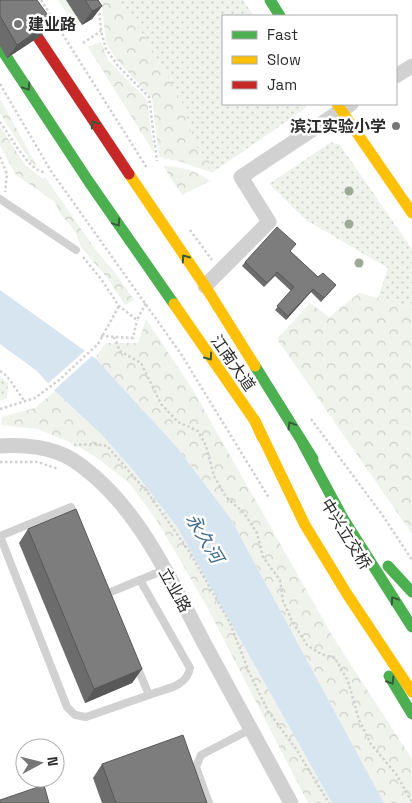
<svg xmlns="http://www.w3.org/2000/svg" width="412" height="803" font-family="'Space Grotesk','Noto Sans SC',sans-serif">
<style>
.grass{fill:url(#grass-dots)}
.forest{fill:url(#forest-crowns)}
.water{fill:#d7e5f0}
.pier{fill:#fff}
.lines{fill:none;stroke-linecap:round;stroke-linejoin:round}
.path{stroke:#d1d1d1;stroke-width:2.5;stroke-dasharray:2.5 2.5;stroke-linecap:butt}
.lane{stroke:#d1d1d1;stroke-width:8}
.street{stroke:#d1d1d1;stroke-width:15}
.fast{stroke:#4caf50;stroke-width:11}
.slow{stroke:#ffc107;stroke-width:11}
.jam{stroke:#c62828;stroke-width:11}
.tree{fill:#9eab94}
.wall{fill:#6c6c6c}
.shaded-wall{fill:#585858}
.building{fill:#7d7d7d;stroke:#585858}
.oneway{stroke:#375a39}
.poi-dot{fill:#767676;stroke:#fff;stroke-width:2}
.labels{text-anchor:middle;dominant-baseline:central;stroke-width:5;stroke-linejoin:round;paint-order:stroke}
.poi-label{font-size:16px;font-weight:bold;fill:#2c2c2c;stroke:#fff;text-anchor:start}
.street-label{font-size:16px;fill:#2c2c2c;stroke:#fff}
.water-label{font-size:18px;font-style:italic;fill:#3e6a8b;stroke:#fff}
</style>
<defs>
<pattern id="grass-dots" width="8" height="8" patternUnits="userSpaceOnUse" patternTransform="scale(1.25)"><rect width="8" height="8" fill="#eff3eb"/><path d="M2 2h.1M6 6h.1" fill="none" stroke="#cdd0ca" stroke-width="1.8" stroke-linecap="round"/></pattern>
<pattern id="forest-crowns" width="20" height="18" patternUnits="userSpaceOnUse" patternTransform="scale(1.25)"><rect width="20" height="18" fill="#eff3eb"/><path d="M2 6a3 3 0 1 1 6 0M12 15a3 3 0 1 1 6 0" fill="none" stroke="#cdd0ca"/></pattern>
</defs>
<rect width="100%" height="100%" fill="#fff"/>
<!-- grass -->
<g class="grass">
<path d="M119 0H243L254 16H223V104H306V108L213 172 207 171 210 162 195 145 182 102 146 39Z"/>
<path d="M331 142 340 145 412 249V307L378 298 388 268 306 220 269 184Z"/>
<path d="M0 377 8 383 7 398 0 401Z"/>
</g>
<!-- forest -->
<g class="forest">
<path d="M58 0H92L95 4 96 15 75 25Z"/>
<path d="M100 0H119L146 39 182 102 195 145 210 162 207 171 182 162 159 157 152 98 116 59 106 43 102 6Z"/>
<path d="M101 42 109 61 147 100 154 153 88 47Z"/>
<path d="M0 99 37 166 30 161 0 113Z"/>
<path d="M0 126 25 165 43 179 45 177 95 249 113 270 134 300 125 305 108 279 81 247 75 231 62 216 54 201 16 175 0 146Z"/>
<path d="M163 166C181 167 196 170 210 181L182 195Z"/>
<path d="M359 293 412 307V534L277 339 310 303 329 317Z"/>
<path d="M146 319 193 390 333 637 412 759V803H384L231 519 176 446 95 358 106 343H138Z"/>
<path d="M55 391 102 435 133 470 177 527 332 803H308L206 605 159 524 130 484 96 457 72 443 38 429 1 425 2 417 35 408Z"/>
</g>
<!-- water -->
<path class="water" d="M0 290 95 358 176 446 231 519 384 803H332L177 527 133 470 102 435 55 391 37 371 0 344Z"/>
<!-- pier -->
<path class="pier" d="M87 349 94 354 52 392 46 385Z"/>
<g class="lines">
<!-- path -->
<g class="path">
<path d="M41 0 147 168"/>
<path d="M99 8 101 31 106 49 118 66 149 97 157 161"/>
<path d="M83 43 101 31"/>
<path d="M0 84 51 171 181 354 269 498"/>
<path d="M0 122C9 134 29 171 44 172"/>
<path d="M0 157 7 174 5 192"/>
<path d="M190 230 212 260"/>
<path d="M83 257 101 279 119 306 137 320 146 303"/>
<path d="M101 336 133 338 137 320"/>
<path d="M114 337 120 351 141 363 161 404 178 422 198 431 206 446 214 476 226 497 244 513 257 533 263 557 280 580 283 601 292 621 307 645 321 654 335 658 348 681 359 720 371 744 396 774 412 802"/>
<path d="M0 371 7 376 25 402"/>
<path d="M0 409 35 398 59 380 98 344 119 306"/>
<path d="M311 419 383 516 412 560"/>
<path d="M74 445 95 444 107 446 148 493 189 551 230 623 249 672 268 711 296 749 329 803"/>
<path d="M0 462H38L58 469"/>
</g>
<!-- lane -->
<g class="lane">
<path d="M0 199 76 250"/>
<path d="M76 521 71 507 0 536 67 707 75 715 86 717 149 695 136 664"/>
<path d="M140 580 190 668C187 687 164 689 149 695"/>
<path d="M104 589 106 594 164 570"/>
<path d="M209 803 196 767 201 755 251 729"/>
</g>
<!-- street -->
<g class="street">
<path d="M396 76 412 66"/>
<path d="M205 286 269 222 241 177 351 104"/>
<path d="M0 446C23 444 53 447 73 460 136 501 170 579 204 643 233 696 262 750 291 803"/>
</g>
<!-- fast -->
<g class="fast">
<path d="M270 0 280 16"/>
<path d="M0 47 89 182 174 304"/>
<path d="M255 366 313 459"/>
<path d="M303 444 344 520 412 627"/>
<path d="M388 566 412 592"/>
<path d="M389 676 412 714"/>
</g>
<!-- slow -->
<g class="slow">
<path d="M337 104 412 213"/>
<path d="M129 174 205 286 255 366"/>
<path d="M174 304 255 421 262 437"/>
<path d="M255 421 305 525 347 594 412 692"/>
</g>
<!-- jam -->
<path class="jam" d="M13 0 129 174"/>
</g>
<!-- trees -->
<g class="tree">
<circle cx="349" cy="191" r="4.5"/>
<circle cx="349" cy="224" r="4.5"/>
<circle cx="359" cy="263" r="4.5"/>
</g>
<!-- wall -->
<g class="wall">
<path d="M0 0 42 35 7 58 0 46Z"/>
<path d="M66 0H98L102 6 92 19 82 25Z"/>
<path d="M290 251 318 277 336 285 321 302 311 292 286 320 275 310 291 291 275 276 264 287 242 266 245 262Z"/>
<path d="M28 529 142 669 132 683 85 703 19 543Z"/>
<path d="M102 764 207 803H102L93 778Z"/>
</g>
<!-- shaded-wall -->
<g class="shaded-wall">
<path d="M102 6 92 19 82 25 92 11Z"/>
<path d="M52 21 42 35 7 58 17 45Z"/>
<path d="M313 289 311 292 286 320 288 316Z"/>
<path d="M142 669 132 683 85 703 94 689Z"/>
</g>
<!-- building -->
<g class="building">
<path d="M0 0H37L52 21 17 45 0 16Z"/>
<path d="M85 0H98L102 6 92 11Z"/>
<path d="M277 227 296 244 290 251 318 277 323 273 336 285 324 298 313 289 288 316 277 306 294 287 277 272 267 283 245 262Z"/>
<path d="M76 509 142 669 94 689 28 529Z"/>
<path d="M183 735 207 803H116L102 764Z"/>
<path d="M44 785 49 803H0V800Z"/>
</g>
<!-- one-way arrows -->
<defs><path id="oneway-chevron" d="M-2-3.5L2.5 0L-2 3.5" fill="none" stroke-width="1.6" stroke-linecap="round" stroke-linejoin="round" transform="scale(1.25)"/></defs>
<g class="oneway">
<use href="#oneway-chevron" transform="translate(27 87) rotate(56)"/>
<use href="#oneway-chevron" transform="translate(94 124) rotate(-124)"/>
<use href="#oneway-chevron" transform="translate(117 223) rotate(56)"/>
<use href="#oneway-chevron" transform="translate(185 258) rotate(-125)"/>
<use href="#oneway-chevron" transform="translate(209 357) rotate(55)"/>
<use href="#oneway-chevron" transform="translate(291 425) rotate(-121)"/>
<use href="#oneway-chevron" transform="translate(394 600) rotate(-124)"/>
<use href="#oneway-chevron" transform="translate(391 681) rotate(58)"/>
</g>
<!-- markers -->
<g class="poi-dot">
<circle cx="18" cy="24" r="5"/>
<circle cx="396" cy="126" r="5"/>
</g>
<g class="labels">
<!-- poi labels -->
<g class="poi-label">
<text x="28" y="24">建业路</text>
<text x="386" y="126" text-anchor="end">滨江实验小学</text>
</g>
<!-- street labels -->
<g class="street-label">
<text transform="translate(233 363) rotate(55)">江南大道</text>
<text transform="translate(346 534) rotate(58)">中兴立交桥</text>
<text transform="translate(175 590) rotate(61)">立业路</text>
</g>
<!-- water labels -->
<g class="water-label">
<text transform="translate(205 538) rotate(59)">永久河</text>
</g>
</g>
<!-- legend -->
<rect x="222" y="15" width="175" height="90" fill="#ffffff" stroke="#ababab"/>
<rect x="232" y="31" width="25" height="8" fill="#4caf50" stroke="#ababab"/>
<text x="267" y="40" font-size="15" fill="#2c2c2c">Fast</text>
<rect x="232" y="56" width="25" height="8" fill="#ffc107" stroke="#ababab"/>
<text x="267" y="65" font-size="15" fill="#2c2c2c">Slow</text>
<rect x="232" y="81" width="25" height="8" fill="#c62828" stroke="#ababab"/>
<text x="267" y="90" font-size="15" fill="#2c2c2c">Jam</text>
<!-- north arrow -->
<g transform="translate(40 763) rotate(83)"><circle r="24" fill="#ffffff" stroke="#ababab"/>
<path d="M0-4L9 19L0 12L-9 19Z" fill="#767676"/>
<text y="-8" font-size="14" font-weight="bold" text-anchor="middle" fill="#2c2c2c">N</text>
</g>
</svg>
